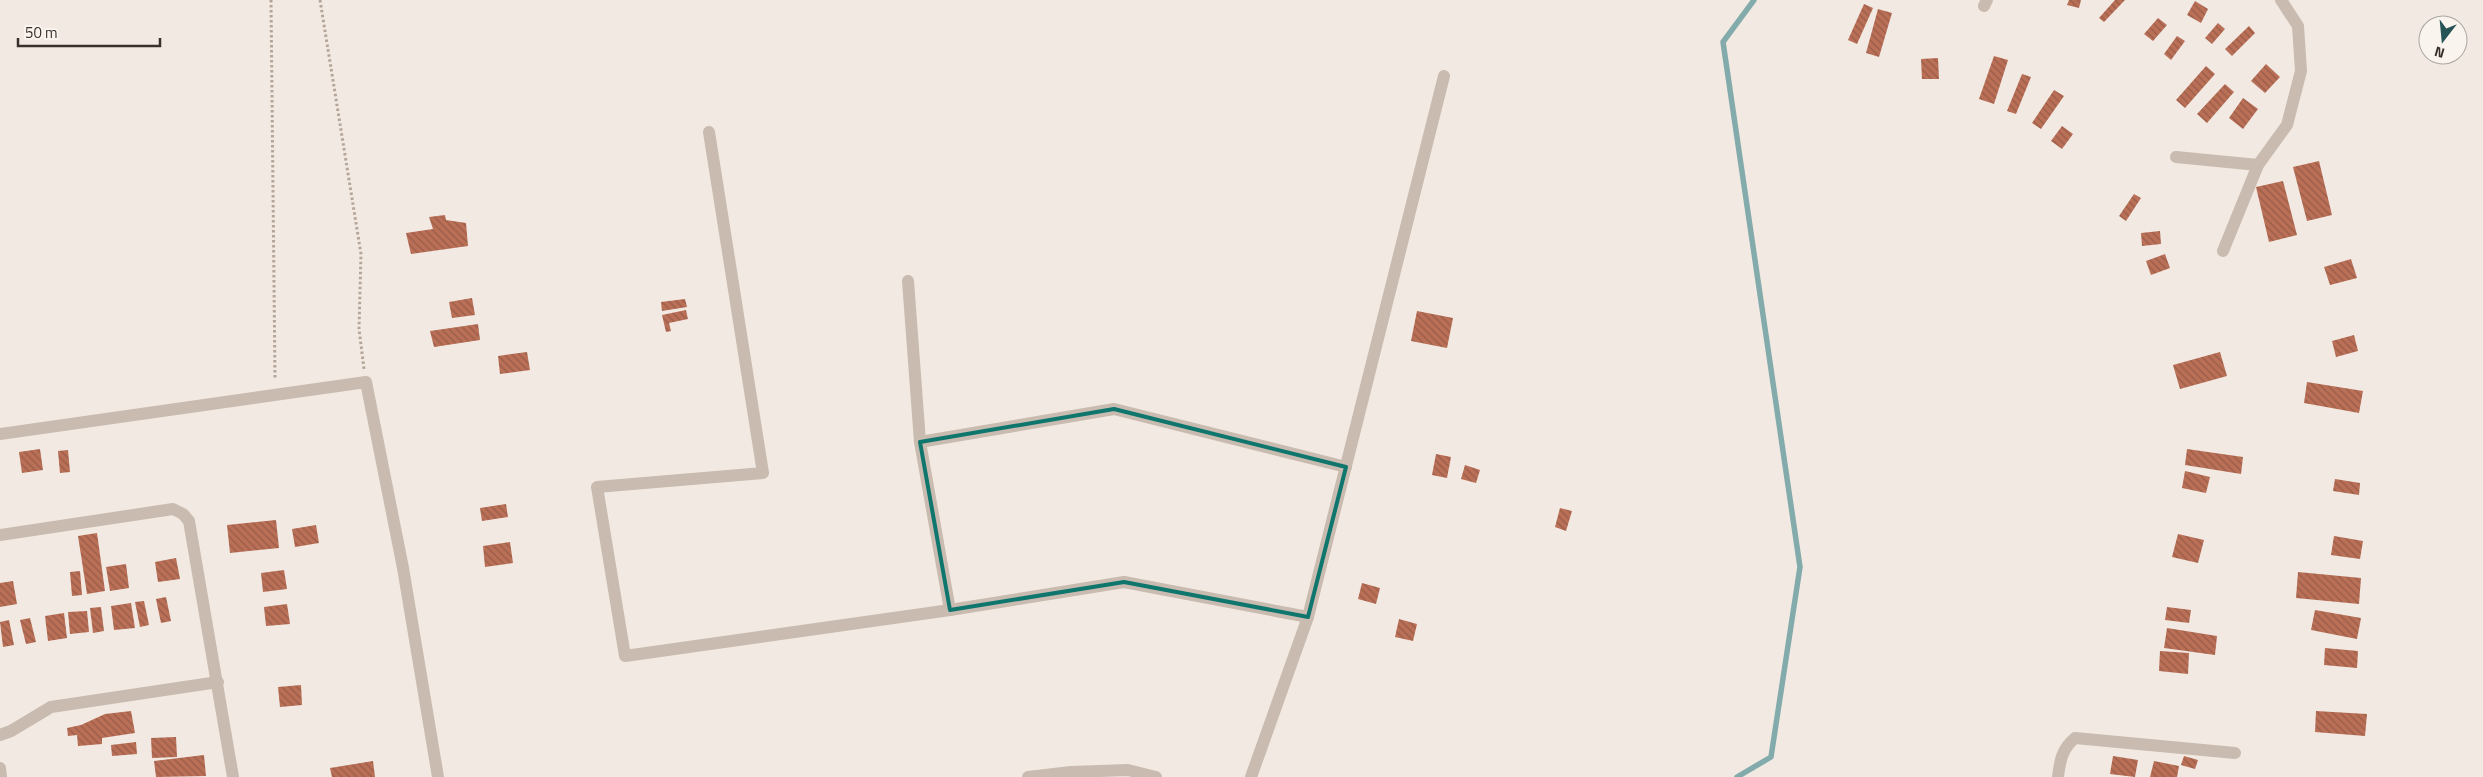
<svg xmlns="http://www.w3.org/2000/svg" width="2483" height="777" font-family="'Titillium Web',sans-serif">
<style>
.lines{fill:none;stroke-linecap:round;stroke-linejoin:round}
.stream{stroke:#84abac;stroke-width:5.5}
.building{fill:url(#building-back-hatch)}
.path{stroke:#b5a599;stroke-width:3;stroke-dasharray:2.5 2.5;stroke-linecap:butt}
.minor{stroke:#c9bbaf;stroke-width:12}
.marked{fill:none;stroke:#0f766e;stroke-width:4;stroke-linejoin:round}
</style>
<defs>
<pattern id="building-back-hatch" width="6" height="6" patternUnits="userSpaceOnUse" patternTransform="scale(1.25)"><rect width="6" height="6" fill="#ba6f57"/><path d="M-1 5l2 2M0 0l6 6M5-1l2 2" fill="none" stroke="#985c48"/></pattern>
</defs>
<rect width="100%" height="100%" fill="#f2eae2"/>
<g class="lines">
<!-- stream -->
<path class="stream" d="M1737 777 1771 757 1800 567 1723 42 1754 0"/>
</g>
<!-- building -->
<g class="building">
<path d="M2069 0H2081L2079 8 2067 5Z"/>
<path d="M2115 0H2125L2104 22 2099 18Z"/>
<path d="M2195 1 2208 9 2201 23 2187 15Z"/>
<path d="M1864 4 1873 8 1857 44 1848 40Z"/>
<path d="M1878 9 1892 13 1879 57 1866 53Z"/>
<path d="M2158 18 2167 25 2153 41 2144 34Z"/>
<path d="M2218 23 2225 29 2212 44 2205 38Z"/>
<path d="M2249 26 2255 33 2232 56 2225 49Z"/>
<path d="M2177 36 2185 41 2171 60 2164 54Z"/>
<path d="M1994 56 2008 60 1994 104 1979 99Z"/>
<path d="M1938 58 1939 79H1922L1921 59Z"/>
<path d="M2266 64 2280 77 2265 93 2251 81Z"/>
<path d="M2206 66 2215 74 2185 108 2176 100Z"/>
<path d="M2022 74 2031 77 2016 114 2007 111Z"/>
<path d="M2225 84 2234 92 2207 123 2197 114Z"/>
<path d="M2054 90 2064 96 2041 129 2032 123Z"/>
<path d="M2243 98 2258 109 2243 129 2229 118Z"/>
<path d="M2062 126 2073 134 2062 149 2051 141Z"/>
<path d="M2319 161 2332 215 2307 221 2293 167Z"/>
<path d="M2283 181 2297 235 2269 242 2256 187Z"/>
<path d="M2134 194 2141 198 2126 221 2119 216Z"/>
<path d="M445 215 446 220 466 223 468 246 411 254 406 233 433 229 429 217Z"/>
<path d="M2160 231 2161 244 2142 246 2141 233Z"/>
<path d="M2165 254 2170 268 2151 275 2146 261Z"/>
<path d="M2351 259 2357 278 2330 285 2324 267Z"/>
<path d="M472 298 475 315 452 318 449 302Z"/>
<path d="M685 299 687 307 662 311 661 302Z"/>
<path d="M686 310 688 319 669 323 671 331 666 332 662 315Z"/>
<path d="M1417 311 1453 318 1447 348 1411 341Z"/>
<path d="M478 324 480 340 434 347 430 331Z"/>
<path d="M2354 335 2358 351 2336 357 2332 341Z"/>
<path d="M527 352 530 370 500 374 498 356Z"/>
<path d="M2220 352 2227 376 2180 389 2173 365Z"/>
<path d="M2307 382 2363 391 2359 413 2304 403Z"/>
<path d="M40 449 43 470 22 473 19 452Z"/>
<path d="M2187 449 2243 457 2241 474 2185 465Z"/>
<path d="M68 450 70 472 60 473 58 451Z"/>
<path d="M1436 454 1451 457 1447 478 1432 475Z"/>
<path d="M1465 465 1480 470 1476 483 1461 479Z"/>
<path d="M2185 471 2210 477 2206 493 2182 488Z"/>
<path d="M2335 479 2360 483 2359 495 2333 491Z"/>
<path d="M506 504 508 517 482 521 480 508Z"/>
<path d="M1560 508 1572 511 1566 531 1555 527Z"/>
<path d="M276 520 279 548 230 553 227 525Z"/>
<path d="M316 525 319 543 295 547 292 529Z"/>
<path d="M97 533 105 591 87 594 78 536Z"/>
<path d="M2178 534 2204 540 2198 563 2172 557Z"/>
<path d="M2334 536 2363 541 2360 559 2331 555Z"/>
<path d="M510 542 513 563 485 567 483 546Z"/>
<path d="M176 558 180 579 158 582 155 562Z"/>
<path d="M126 564 129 588 110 591 106 567Z"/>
<path d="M284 570 287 589 263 592 261 573Z"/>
<path d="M80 571 82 595 72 596 70 572Z"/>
<path d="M2298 572 2361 578 2359 604 2296 598Z"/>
<path d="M13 581 17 604 0 607V583Z"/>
<path d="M1362 583 1380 588 1376 604 1358 599Z"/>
<path d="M166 597 171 621 161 623 156 599Z"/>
<path d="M144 601 149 625 140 627 135 602Z"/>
<path d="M131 603 135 628 114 630 111 606Z"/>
<path d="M287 604 290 624 266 626 264 607Z"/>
<path d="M101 607 104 631 93 633 90 608Z"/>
<path d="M2167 607 2191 610 2189 623 2165 620Z"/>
<path d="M2315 610 2361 618 2357 639 2311 630Z"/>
<path d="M87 611 89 632 70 634 68 612Z"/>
<path d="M64 613 67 638 48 641 45 616Z"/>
<path d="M30 618 36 642 26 644 20 620Z"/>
<path d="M1399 619 1417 624 1413 641 1395 637Z"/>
<path d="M9 620 14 645 3 647 0 622Z"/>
<path d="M2167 628 2217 636 2215 655 2164 648Z"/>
<path d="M2325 648 2358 651 2357 668 2324 665Z"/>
<path d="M2160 651 2189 653 2188 674 2159 671Z"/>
<path d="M301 685 302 705 280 707 278 687Z"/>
<path d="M131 711 135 733 102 738V744L78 746 77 735 68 736 67 728 81 725 105 714Z"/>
<path d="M2316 711 2367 714 2365 736 2315 732Z"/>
<path d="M176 737 177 757 152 758 151 738Z"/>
<path d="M136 742 137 754 112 756 111 745Z"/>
<path d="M204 755 206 776 156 777 154 761Z"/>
<path d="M2113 756 2138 760 2135 777 2110 774Z"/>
<path d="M2184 756 2198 760 2195 769 2181 765Z"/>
<path d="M373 761 375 777H332L330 768Z"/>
<path d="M2154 761 2179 766 2177 777H2150Z"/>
</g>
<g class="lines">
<!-- path -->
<g class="path">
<path d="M271 0 275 379"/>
<path d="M320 0 361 254 359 329 364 369"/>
</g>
<!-- minor -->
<g class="minor">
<path d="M1984 6 1987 0"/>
<path d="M709 132 763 473 597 487 625 656 950 610 1124 582 1308 617"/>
<path d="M2176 157 2258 165"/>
<path d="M2223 251 2258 165 2287 125 2301 71 2298 26 2281 0"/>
<path d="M908 281 920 442 950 610"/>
<path d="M0 434 366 382 403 568 438 777"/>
<path d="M920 442 1114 409 1346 467"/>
<path d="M0 535 173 509 183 514 189 521 233 777"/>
<path d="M0 735 11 731 51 707 218 682"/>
<path d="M0 768 1 777"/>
<path d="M1028 777 1071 772 1128 770 1156 777"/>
<path d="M1251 777 1308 617 1444 76"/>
<path d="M2058 777C2060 760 2062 749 2075 738L2235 753"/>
</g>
</g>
<!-- marked area -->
<path class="marked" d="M1114 409 1346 467 1308 617 1124 582 950 610 920 442Z"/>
<!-- north arrow -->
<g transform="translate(2443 40) rotate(196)"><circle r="24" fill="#f9f4ee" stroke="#aca6a0"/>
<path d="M0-4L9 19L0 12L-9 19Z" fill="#255356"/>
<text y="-8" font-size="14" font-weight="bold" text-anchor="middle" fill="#39302c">N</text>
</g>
<!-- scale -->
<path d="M18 38v8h142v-8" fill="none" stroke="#39302c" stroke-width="2.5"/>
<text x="25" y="38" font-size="15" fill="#39302c" stroke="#f9f4ee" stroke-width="4" paint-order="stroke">50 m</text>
</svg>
